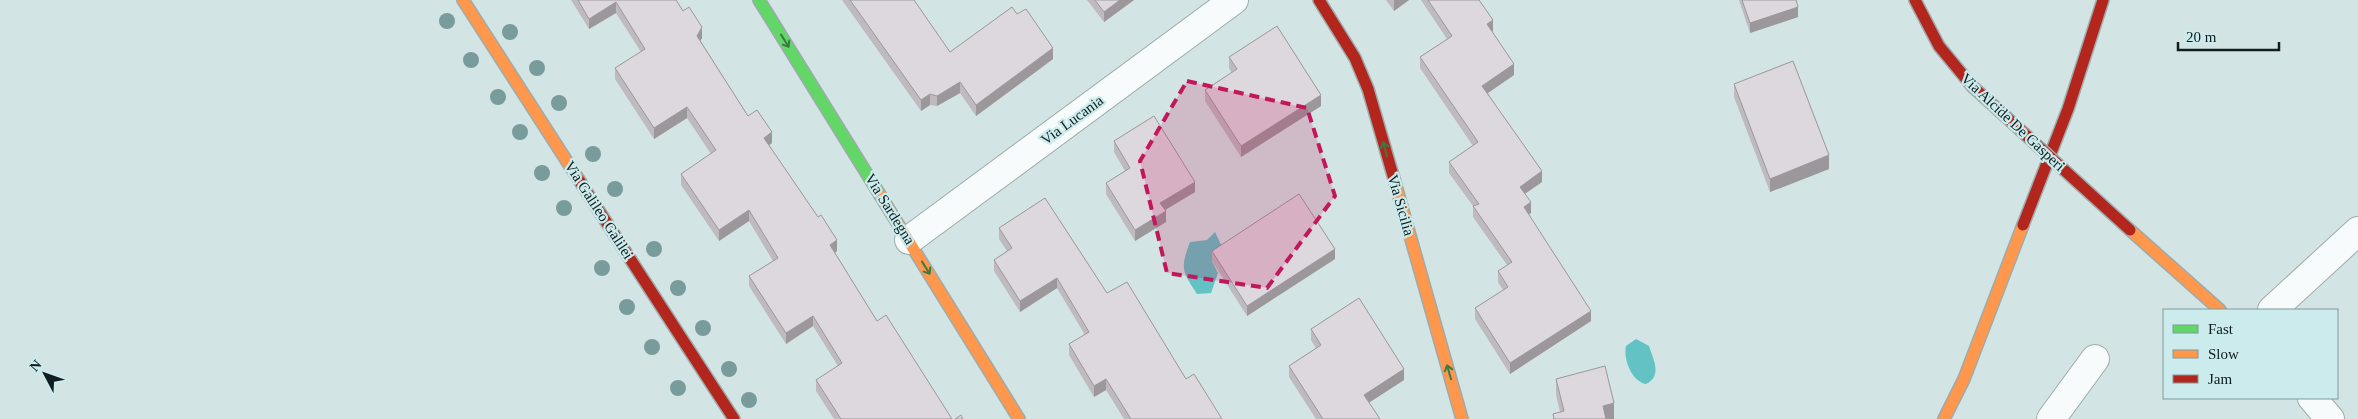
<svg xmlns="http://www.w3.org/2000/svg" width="2358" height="419" font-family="Georgia,serif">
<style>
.water{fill:#62c2c4}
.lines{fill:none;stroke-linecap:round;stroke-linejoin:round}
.street-casing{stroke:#9dabab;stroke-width:30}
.fast-casing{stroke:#9dabab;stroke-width:14}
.slow-casing{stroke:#9dabab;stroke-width:14}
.jam-casing{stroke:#9dabab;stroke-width:14}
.street{stroke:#f8fbfb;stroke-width:28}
.fast{stroke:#63d668;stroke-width:11}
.slow{stroke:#ff974d;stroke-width:11}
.jam{stroke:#b3261e;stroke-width:11}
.jam-bridge-casing{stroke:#9dabab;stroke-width:14;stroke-linecap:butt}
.jam-bridge{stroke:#b3261e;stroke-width:11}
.tree{fill:#789b9c}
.wall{fill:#bebabf}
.shaded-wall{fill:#9b979b}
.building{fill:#ddd8de;stroke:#9b979b}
.oneway{stroke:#3a7a43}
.marked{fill:#c2185b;fill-opacity:0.2;stroke:#c2185b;stroke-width:4;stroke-dasharray:10 6;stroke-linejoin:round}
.labels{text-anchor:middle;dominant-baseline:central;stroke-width:4.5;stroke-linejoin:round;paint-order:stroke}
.street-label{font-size:15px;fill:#111d1e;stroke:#cbebec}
</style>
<rect width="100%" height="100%" fill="#d3e4e4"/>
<!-- water -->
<g class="water">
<path d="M1215 232 1224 251 1212 261 1218 273 1211 293 1197 294C1182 271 1180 269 1190 242L1207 240Z"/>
<path d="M1636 339 1649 346C1653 359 1663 376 1646 384 1632 382 1623 359 1626 346Z"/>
</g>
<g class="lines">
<defs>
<g id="street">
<path d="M909 240 1234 0"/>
<path d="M2272 310 2358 231"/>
<path d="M2312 398 2330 419"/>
<path d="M2051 419 2095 359"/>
</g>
<path id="fast" d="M759 0 880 195"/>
<g id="slow">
<path d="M463 0 579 180"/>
<path d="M1394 179 1462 419"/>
<path d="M880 195 1019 419"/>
<path d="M2130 230 2220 310"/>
<path d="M1944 419 1964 379 2023 225"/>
</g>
<g id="jam">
<path d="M1319 0 1355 58 1368 89 1394 179"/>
<path d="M1915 0 1939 46 1972 86"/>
<path d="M579 180 734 419"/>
<path d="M2023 225 2068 109 2103 0"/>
</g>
</defs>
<!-- street casing -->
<use href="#street" class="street-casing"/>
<!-- fast casing -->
<use href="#fast" class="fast-casing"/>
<!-- slow casing -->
<use href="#slow" class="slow-casing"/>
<!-- jam casing -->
<use href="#jam" class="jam-casing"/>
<!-- street -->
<use href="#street" class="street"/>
<!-- fast -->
<use href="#fast" class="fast"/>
<!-- slow -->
<use href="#slow" class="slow"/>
<!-- jam -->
<use href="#jam" class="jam"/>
<defs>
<path id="jam-bridge" d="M1972 86 2130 230"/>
</defs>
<!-- jam-bridge casing -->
<use href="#jam-bridge" class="jam-bridge-casing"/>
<!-- jam-bridge -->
<use href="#jam-bridge" class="jam-bridge"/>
</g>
<!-- trees -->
<g class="tree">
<circle cx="447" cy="21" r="8"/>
<circle cx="510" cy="32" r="8"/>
<circle cx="471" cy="60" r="8"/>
<circle cx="537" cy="68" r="8"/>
<circle cx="498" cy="97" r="8"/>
<circle cx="559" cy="103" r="8"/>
<circle cx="520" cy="132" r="8"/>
<circle cx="593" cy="154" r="8"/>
<circle cx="542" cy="173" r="8"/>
<circle cx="615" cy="189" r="8"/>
<circle cx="564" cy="208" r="8"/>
<circle cx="654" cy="249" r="8"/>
<circle cx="602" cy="268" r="8"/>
<circle cx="678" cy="288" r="8"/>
<circle cx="627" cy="307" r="8"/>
<circle cx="703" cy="328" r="8"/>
<circle cx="652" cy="347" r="8"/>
<circle cx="729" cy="369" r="8"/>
<circle cx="678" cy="388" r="8"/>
<circle cx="749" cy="400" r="8"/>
</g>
<!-- wall -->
<g class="wall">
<path d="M571 0H676L702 38 700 40 748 116 772 143 769 145 837 251 835 253 877 321 952 419H834L816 391V380L838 366 813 326 786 344 749 286V276L773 261 749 221 719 241 681 185V174L711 154 687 118 654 139 615 79V68L641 52 616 13 589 29Z"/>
<path d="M842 0H914L950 52 1017 14 1053 59 976 116 960 93 937 106 930 105 921 111Z"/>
<path d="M1087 0H1134L1104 22Z"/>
<path d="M1386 0H1409L1394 11Z"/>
<path d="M1421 0H1479L1492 31 1514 75 1488 93 1542 182 1525 194 1531 213 1528 214 1591 321 1510 374 1475 319V308L1503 290 1498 282V271L1507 265 1473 217V206L1449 173V162L1473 146 1420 68V57L1447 39Z"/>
<path d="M1739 0H1796L1798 17 1750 33Z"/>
<path d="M1229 57 1321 106 1241 157 1205 101V90L1232 73 1229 68Z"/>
<path d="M1734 84 1829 169 1770 192 1734 97Z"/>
<path d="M1114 141 1195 192 1165 210 1166 222 1135 241 1106 194V183L1125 171 1114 152Z"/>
<path d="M999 228 1107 293 1222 419H1124L1106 390 1094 397 1069 355V344L1085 335 1057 288 1020 312 994 271V260L1007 251 999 239Z"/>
<path d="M1212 251 1335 259 1247 316 1212 261Z"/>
<path d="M1311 329 1404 380 1369 402 1380 419H1316L1289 377V366L1316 348 1311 340Z"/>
<path d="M1556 379 1614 419H1553V414L1560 412 1556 395Z"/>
</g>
<!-- shaded-wall -->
<g class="shaded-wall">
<path d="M1120 0H1134L1104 22V12Z"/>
<path d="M1394 0H1409L1394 11Z"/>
<path d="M616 2V13L589 29V19Z"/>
<path d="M1798 7V17L1750 33V23Z"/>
<path d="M1493 20V31L1487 35V24Z"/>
<path d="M702 27V38L697 47V36Z"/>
<path d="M1053 48V59L976 116V105Z"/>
<path d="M1514 64V75L1482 97V86Z"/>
<path d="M960 82V93L937 106V96Z"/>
<path d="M930 94V105L921 111V100Z"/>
<path d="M1321 95V106L1241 157V146Z"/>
<path d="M687 107V118L654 139V128Z"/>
<path d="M772 132V143L764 149V138Z"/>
<path d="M1829 155V169L1770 192V179Z"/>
<path d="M1542 171V182L1520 197V187Z"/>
<path d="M1195 182V192L1160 213V203Z"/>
<path d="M1531 202V213L1524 218V207Z"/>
<path d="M749 210V221L719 241V230Z"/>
<path d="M1166 211V222L1135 241V230Z"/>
<path d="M837 240V251L830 256V245Z"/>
<path d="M1335 249V259L1247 316V306Z"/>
<path d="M1057 278V288L1020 312V301Z"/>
<path d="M1591 311V321L1510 374V363Z"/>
<path d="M813 316V326L786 344V333Z"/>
<path d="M1404 369V380L1364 406V395Z"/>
<path d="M1106 379V390L1094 397V386Z"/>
<path d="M1614 403V419H1603V406Z"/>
</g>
<!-- building -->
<g class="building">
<path d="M578 0H676L683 11 689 7 702 27 697 36 748 116 757 110 772 132 764 138 818 217 821 215 837 240 830 245 877 321 886 315 952 419H841L816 380 842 363 813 316 786 333 749 276 778 258 749 210 719 230 681 174 716 150 687 107 654 128 615 68 645 49 616 2 589 19Z"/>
<path d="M850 0H914L950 52 1012 7 1017 14 1026 9 1053 48 976 105 960 82 937 96 930 94 921 100Z"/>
<path d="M1095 0H1120L1104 12Z"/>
<path d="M1428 0H1479L1493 20 1487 24 1514 64 1482 86 1542 171 1520 187 1531 202 1524 207 1591 311 1510 363 1475 308 1508 287 1498 271 1512 262 1473 206 1479 204 1449 162 1478 142 1420 57 1452 36Z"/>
<path d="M1742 0H1796L1798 7 1750 23Z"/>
<path d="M1277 26 1321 95 1241 146 1205 90 1237 69 1229 57Z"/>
<path d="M1793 61 1829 155 1770 179 1734 84Z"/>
<path d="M1154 116 1195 182 1160 203 1166 211 1135 230 1106 183 1130 168 1114 141Z"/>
<path d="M1299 194 1335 249 1247 306 1212 251Z"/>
<path d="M1045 198 1107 293 1127 282 1186 379 1194 374 1222 419H1131L1106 379 1094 386 1069 344 1089 332 1057 278 1020 301 994 260 1012 248 999 228Z"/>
<path d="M1359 298 1404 369 1364 395 1380 419H1323L1289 366 1321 345 1311 329Z"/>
<path d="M1605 366 1614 403 1603 406 1606 419H1554L1553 414 1564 411 1556 379Z"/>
<path d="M961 415 963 419H955Z"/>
</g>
<!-- one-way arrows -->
<defs><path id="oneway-shaft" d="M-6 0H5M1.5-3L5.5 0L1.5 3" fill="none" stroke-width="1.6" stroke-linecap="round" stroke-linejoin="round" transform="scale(1.25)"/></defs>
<g class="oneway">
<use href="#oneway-shaft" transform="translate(785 41) rotate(58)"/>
<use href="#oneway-shaft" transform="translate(1385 149) rotate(-106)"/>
<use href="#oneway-shaft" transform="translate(926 268) rotate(58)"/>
<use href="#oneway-shaft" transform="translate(1449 372) rotate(-106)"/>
</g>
<!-- marked area -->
<path class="marked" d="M1187 81 1307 108 1335 196 1267 288 1167 273 1140 161Z"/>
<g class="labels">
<!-- street labels -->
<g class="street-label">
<text transform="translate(1072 120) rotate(-36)">Via Lucania</text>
<text transform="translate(2013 122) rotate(43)">Via Alcide De Gasperi</text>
<text transform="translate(1401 205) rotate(74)">Via Sicilia</text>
<text transform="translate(890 209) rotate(58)">Via Sardegna</text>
<text transform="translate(599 210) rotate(57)">Via Galileo Galilei</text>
</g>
</g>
<!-- legend -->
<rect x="2163" y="309" width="175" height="90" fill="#cbebec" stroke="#81999a"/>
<rect x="2173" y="325" width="25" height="8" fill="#63d668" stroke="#81999a"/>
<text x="2208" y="334" font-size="15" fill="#111d1e">Fast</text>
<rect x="2173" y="350" width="25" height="8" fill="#ff974d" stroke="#81999a"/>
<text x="2208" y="359" font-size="15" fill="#111d1e">Slow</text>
<rect x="2173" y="375" width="25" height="8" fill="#b3261e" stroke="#81999a"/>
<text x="2208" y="384" font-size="15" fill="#111d1e">Jam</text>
<!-- north arrow -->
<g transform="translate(45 374) rotate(311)" stroke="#cbebec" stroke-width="4" paint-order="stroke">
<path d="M0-4L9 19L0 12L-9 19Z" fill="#111d1e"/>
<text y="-8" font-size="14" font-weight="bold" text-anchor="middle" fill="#111d1e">N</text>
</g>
<!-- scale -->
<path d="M2178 42v8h101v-8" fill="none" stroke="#111d1e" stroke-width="2.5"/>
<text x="2186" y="42" font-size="15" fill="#111d1e" stroke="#cbebec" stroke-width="4" paint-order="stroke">20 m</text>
</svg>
